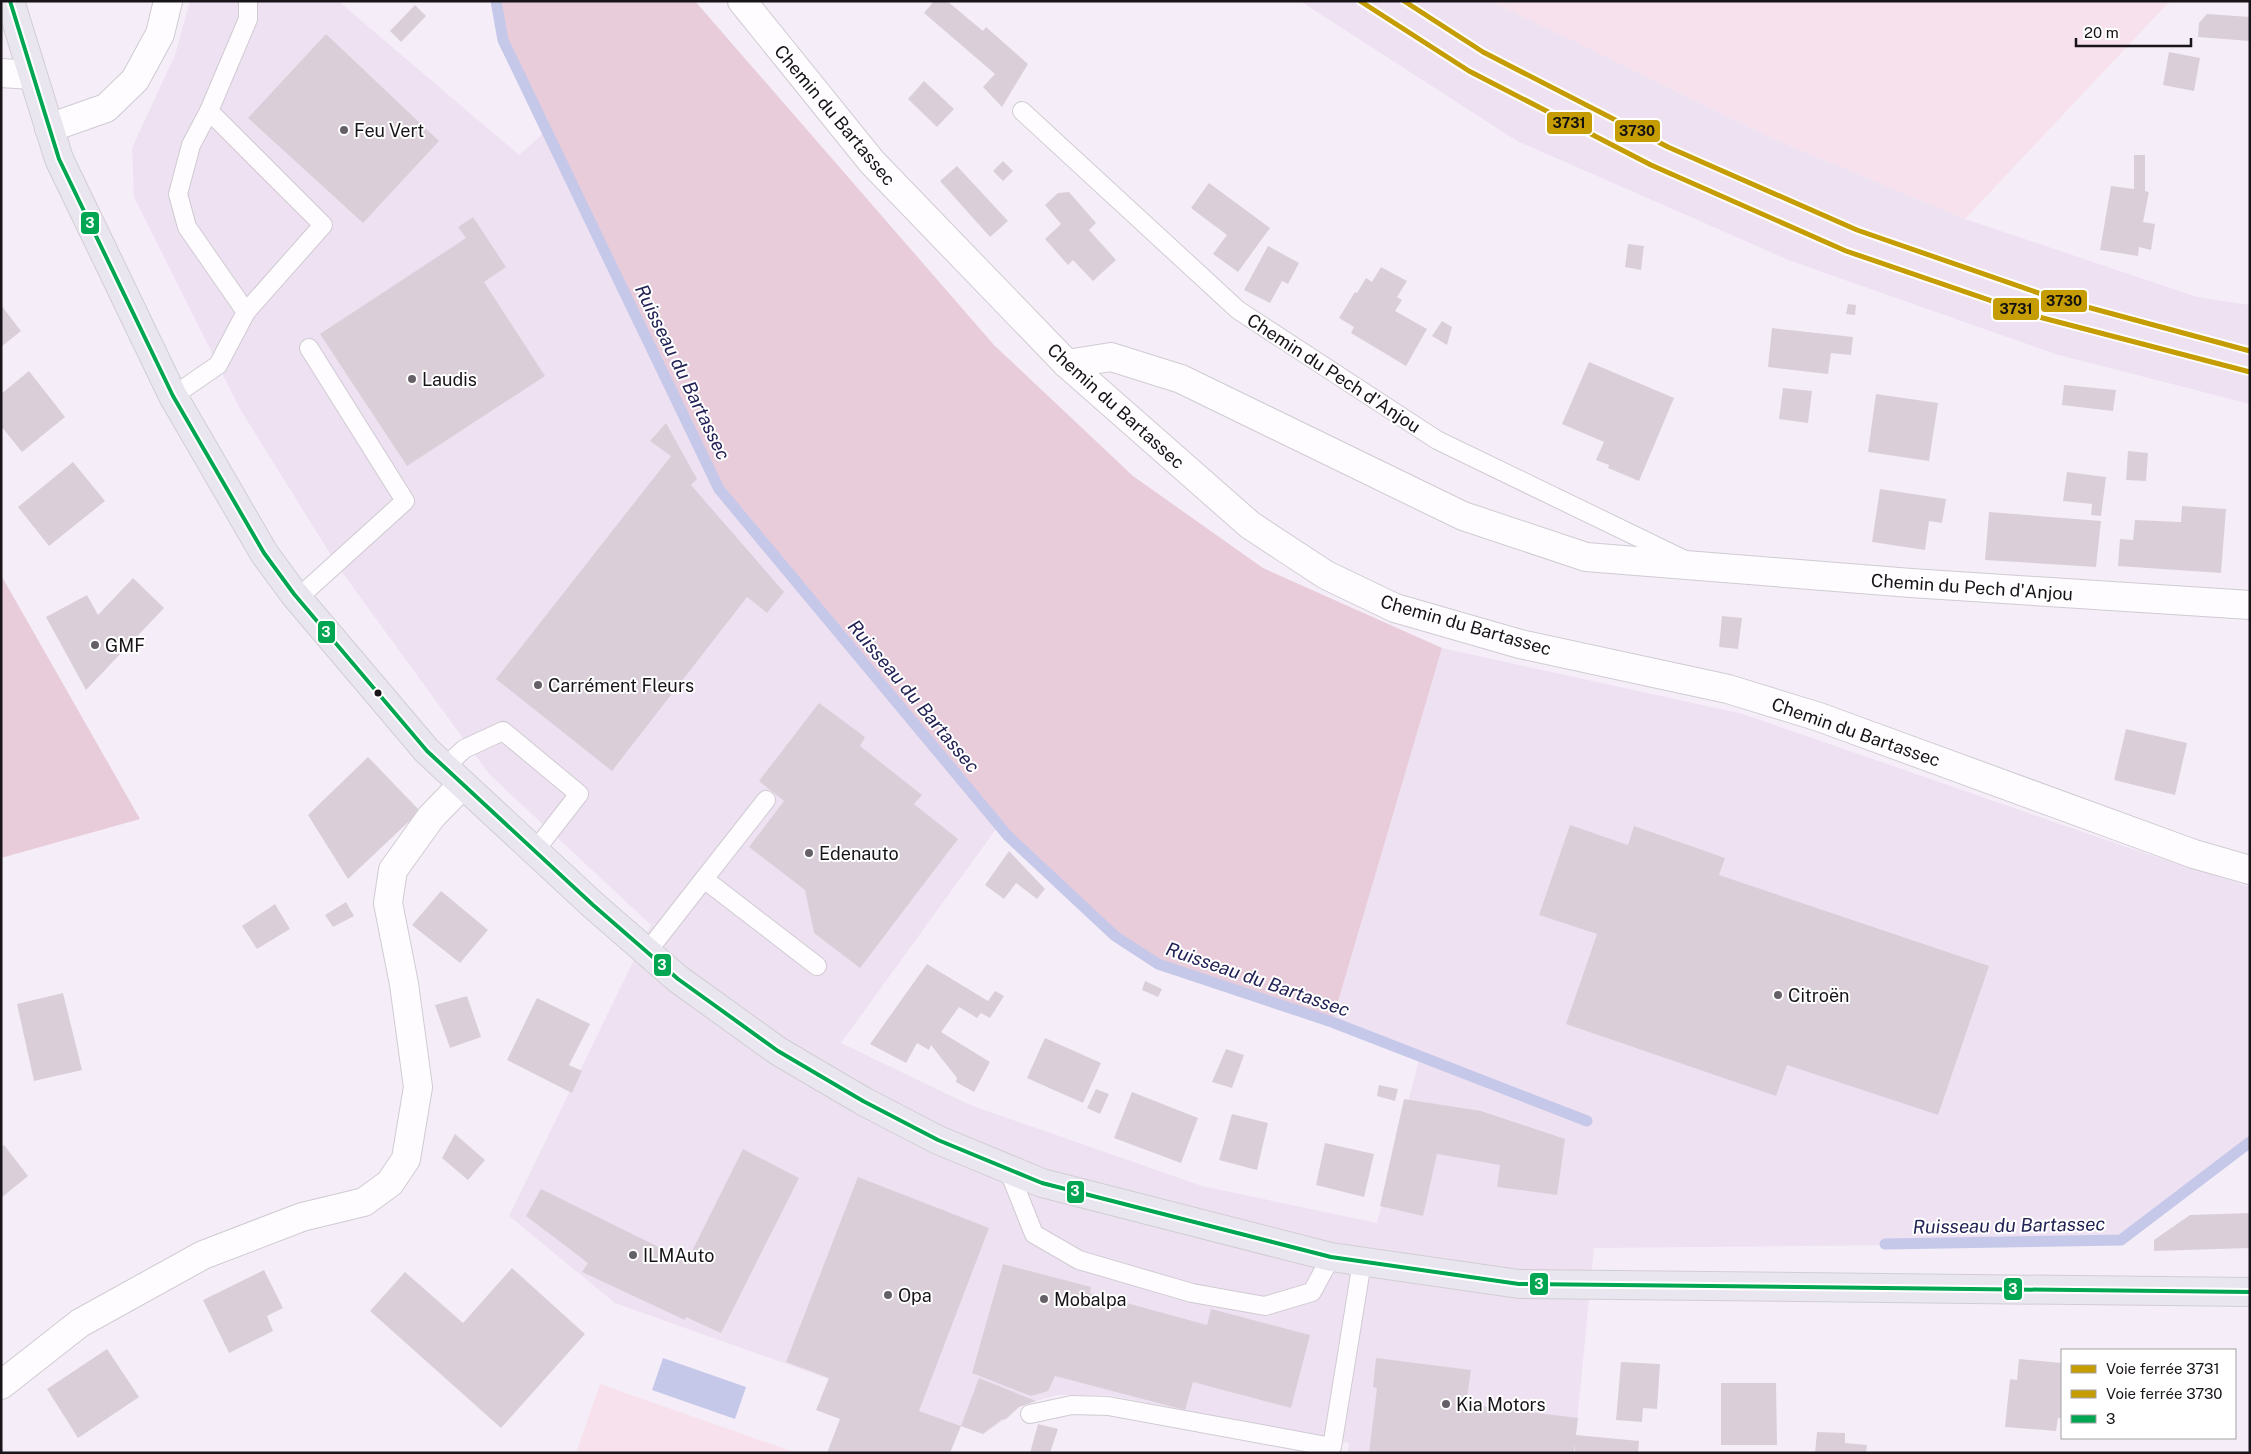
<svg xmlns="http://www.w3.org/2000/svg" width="2251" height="1454" font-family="'Public Sans',sans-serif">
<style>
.built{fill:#eee1f2}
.green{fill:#f7e1ec}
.forest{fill:#e9ccda}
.water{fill:#c6c8e9}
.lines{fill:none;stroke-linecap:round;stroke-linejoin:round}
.stream{stroke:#c6c8e9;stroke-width:11}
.building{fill:#dacfd9}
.lane-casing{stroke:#d0cbd3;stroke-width:20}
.street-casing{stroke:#d0cbd3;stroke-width:30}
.primary-casing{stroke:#d1ced3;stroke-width:30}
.lane{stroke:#fefcfe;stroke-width:18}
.street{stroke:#fefcfe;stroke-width:28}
.primary{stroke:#eae6ef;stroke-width:28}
.bus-1-casing{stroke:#fff;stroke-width:8}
.bus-1{stroke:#00a651;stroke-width:4}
.rail-1-casing{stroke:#fff;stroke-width:9}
.rail-2-casing{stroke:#fff;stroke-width:9}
.rail-1{stroke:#c59c02;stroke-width:5}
.rail-2{stroke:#c59c02;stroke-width:5}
.poi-dot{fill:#656067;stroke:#fff;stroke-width:2}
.bus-dot{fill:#181419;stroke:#fff;stroke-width:2}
.labels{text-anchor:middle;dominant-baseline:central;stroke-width:4;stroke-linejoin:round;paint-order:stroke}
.street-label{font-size:18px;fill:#181419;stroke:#fff}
.poi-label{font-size:18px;fill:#181419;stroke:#fff;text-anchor:start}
.water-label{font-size:19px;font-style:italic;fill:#232256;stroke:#fff}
.line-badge{stroke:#fff;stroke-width:2}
.badge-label{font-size:14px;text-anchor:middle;font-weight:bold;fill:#fff}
.pale-badge-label{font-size:14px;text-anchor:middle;font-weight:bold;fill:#111}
</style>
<rect width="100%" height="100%" fill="#f5eef8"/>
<!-- built -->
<g class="built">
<path d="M190 1H338L519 155 547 130 719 489 999 825 841 1043 970 1105 1202 1186 1377 1223 1420 1056 1332 1022 1442 648 1743 714 2138 851 2250 887V1142L2121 1240 1909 1245 1594 1248 1574 1453H1348L1349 1443 1108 1395H1057L1036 1401 1019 1407 1006 1419 983 1434 615 1303 509 1216 651 925 489 774 339 568 240 409 134 197 132 148 175 55Z"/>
<path d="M1300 1H1491L1772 138 1965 219 2197 297 2250 305V404L2055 354 1791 261 1517 141Z"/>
</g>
<!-- green -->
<g class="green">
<path d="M1491 1H2170L1965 219 1772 138Z"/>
<path d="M600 1384 797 1453H576Z"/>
</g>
<!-- forest -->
<g class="forest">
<path d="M496 1H695L994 345 1133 476 1263 568 1442 648 1332 1022 1158 964 1115 936 999 825 719 489 503 40Z"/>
<path d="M1 575 140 819 1 858Z"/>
</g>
<!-- water -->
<path class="water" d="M663 1358 746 1387 735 1419 652 1390Z"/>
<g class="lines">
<!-- stream -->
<g class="stream">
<path d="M496 1 503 40 719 489 1008 836 1115 936 1158 964 1332 1022 1587 1121"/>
<path d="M1885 1244 2121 1240 2250 1142"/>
</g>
</g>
<!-- building -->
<g class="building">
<path d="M934 1H947L983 31 986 27 1028 64 1002 107 983 87 995 74 924 13Z"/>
<path d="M415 5 426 16 401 42 390 31Z"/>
<path d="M2207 14 2250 17V41L2198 37 2199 23Z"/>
<path d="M326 34 439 141 363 223 248 118Z"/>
<path d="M2169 52 2200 58 2194 91 2163 85Z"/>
<path d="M924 81 954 109 937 127 908 99Z"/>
<path d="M2134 155H2145V191L2149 192 2143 222 2155 224 2151 250 2139 247 2138 256 2100 250 2111 186 2134 189Z"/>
<path d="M1003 161 1013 171 1003 181 993 171Z"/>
<path d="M957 166 1008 221 990 237 940 181Z"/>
<path d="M1209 183 1270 228 1238 272 1213 254 1227 235 1191 208Z"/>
<path d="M1069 192 1096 223 1089 230 1116 260 1093 281 1073 260 1068 265 1045 239 1061 224 1045 205 1058 193Z"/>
<path d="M473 217 506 267 484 282 545 376 407 466 320 334 466 238 458 227Z"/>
<path d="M1628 244 1644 246 1641 270 1625 267Z"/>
<path d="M1268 246 1299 263 1288 284 1282 281 1270 303 1244 290Z"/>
<path d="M1381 267 1407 281 1397 297 1402 300 1395 311 1427 329 1406 366 1351 333 1354 327 1339 318 1355 292 1357 293 1366 278 1372 282Z"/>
<path d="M1848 304 1856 305 1855 315 1846 314Z"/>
<path d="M1 305 21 331 1 347Z"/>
<path d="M1442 321 1452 327 1447 345 1432 336Z"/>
<path d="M1772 328 1853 337 1851 355 1831 353 1828 374 1768 367Z"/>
<path d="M1589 362 1674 398 1639 481 1608 468 1609 465 1596 460 1604 442 1562 424Z"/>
<path d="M29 371 65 417 22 452 1 426V394Z"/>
<path d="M2064 385 2116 390 2113 411 2062 405Z"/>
<path d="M1783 388 1812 391 1808 423 1779 419Z"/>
<path d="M1876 394 1938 403 1929 461 1868 452Z"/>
<path d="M666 423 697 479 691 485 784 592 767 613 747 597 612 771 496 679 671 456 650 441Z"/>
<path d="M2128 451 2148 453 2146 481 2126 480Z"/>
<path d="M73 462 105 501 49 546 18 507Z"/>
<path d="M2067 472 2106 477 2101 516 2091 515 2092 504 2063 501Z"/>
<path d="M1880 489 1946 499 1942 523 1929 521 1925 550 1872 542Z"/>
<path d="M2182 506 2226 509 2221 573 2118 566 2120 539 2133 540 2135 520 2181 522Z"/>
<path d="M1989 512 2101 521 2096 567 1985 560Z"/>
<path d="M133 578 164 608 86 690 46 617 87 595 98 615Z"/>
<path d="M1722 616 1742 618 1738 649 1719 647Z"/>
<path d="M819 703 865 737 860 746 922 795 914 804 958 839 860 968 814 933 805 890 749 847 784 801 759 781Z"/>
<path d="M2126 729 2187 743 2175 795 2114 780Z"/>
<path d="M368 757 420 811 348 879 308 815Z"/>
<path d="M1570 825 1628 845 1634 826 1725 858 1719 875 1989 966 1938 1115 1787 1065 1776 1096 1566 1024 1597 934 1539 915Z"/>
<path d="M1009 851 1045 889 1037 899 1016 883 1004 899 985 885Z"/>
<path d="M441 891 488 930 460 963 412 925Z"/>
<path d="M346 902 354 916 333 927 325 915Z"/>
<path d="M275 904 290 929 257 949 242 926Z"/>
<path d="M927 964 988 1001 995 991 1004 996 990 1018 981 1013 977 1018 959 1007 941 1032 990 1062 974 1092 956 1082 957 1078 931 1045 929 1050 917 1043 906 1063 870 1044Z"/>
<path d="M1145 981 1162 989 1158 997 1142 990Z"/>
<path d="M63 993 82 1070 34 1081 17 1004Z"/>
<path d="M467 996 481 1037 450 1048 435 1005Z"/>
<path d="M537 998 590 1024 569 1065 582 1071 572 1093 507 1060Z"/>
<path d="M1045 1038 1101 1063 1083 1103 1027 1078Z"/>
<path d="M1226 1049 1244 1055 1232 1088 1212 1082Z"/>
<path d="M1379 1085 1398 1089 1395 1101 1377 1096Z"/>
<path d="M1096 1089 1109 1094 1100 1114 1087 1108Z"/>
<path d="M1132 1092 1198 1118 1181 1163 1114 1138Z"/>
<path d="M1404 1099 1481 1111 1565 1139 1557 1195 1497 1187 1500 1165 1437 1154 1423 1216 1380 1206Z"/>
<path d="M1232 1114 1268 1123 1257 1170 1219 1160Z"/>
<path d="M455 1134 485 1160 468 1180 442 1158Z"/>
<path d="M1325 1143 1374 1154 1364 1197 1316 1185Z"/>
<path d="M4 1145 28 1176 1 1198V1147Z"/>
<path d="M743 1149 799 1178 721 1333 686 1317 685 1320 582 1272 588 1263 526 1216 541 1189 687 1261Z"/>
<path d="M858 1177 989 1228 919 1411 961 1426 950 1453H827L840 1419 816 1410 829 1378 786 1362Z"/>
<path d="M2250 1213V1248L2154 1251V1240L2190 1215Z"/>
<path d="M1003 1264 1091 1287 1090 1293 1207 1325 1211 1309 1310 1335 1291 1408 1193 1382 1185 1410 1055 1376 1048 1391 1031 1396 972 1373Z"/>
<path d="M512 1268 585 1334 501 1428 370 1311 405 1272 463 1323Z"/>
<path d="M264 1270 283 1308 267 1316 273 1331 229 1353 203 1300Z"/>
<path d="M107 1349 139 1397 78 1438 47 1389Z"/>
<path d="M1376 1358 1471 1370 1466 1404 1578 1418 1576 1435 1639 1441 1638 1453H1575V1443L1574 1453H1369L1377 1388 1373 1387Z"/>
<path d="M2019 1359 2062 1363V1418H2058L2056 1431 2005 1427 2010 1379 2017 1380Z"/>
<path d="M1621 1362 1660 1364 1657 1409 1643 1408 1642 1422 1616 1420Z"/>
<path d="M979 1378 1036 1401 1019 1407 1006 1419 1001 1420 983 1434 961 1426Z"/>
<path d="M1721 1383H1776L1777 1445H1721Z"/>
<path d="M1038 1424 1058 1429 1050 1453H1030Z"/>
<path d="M1817 1432 1845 1433V1443L1867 1445 1866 1453H1815Z"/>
</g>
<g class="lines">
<defs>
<g id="lane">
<path d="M209 111 323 225 246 312"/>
<path d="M1022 111 1238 310 1437 440 1683 559"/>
<path d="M173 396 218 365 246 312 187 227 178 194 191 145 209 111 248 19V1"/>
<path d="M298 598 405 501 309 348"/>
<path d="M444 768 464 749 503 731 579 794 534 852"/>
<path d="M704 879 766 800"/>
<path d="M647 952 704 879 817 966"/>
<path d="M1008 1169 1034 1234 1079 1260 1192 1293 1265 1306 1312 1292 1331 1257"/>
<path d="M1030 1414 1072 1405 1108 1406 1332 1447 1362 1262"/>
</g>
<g id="street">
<path d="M742 1 872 162 1067 364 1250 525 1326 575 1395 608 1520 644 1728 689 1819 717 2194 854 2250 870"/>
<path d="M1 73 32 75"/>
<path d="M49 128 106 108 135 80 160 34 168 1"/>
<path d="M1067 364 1111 357 1181 379 1463 516 1586 557 1911 583 2250 605"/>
<path d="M1 1385 80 1323 203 1255 302 1217 364 1202 390 1183 406 1159 418 1087 404 984 388 903 393 870 431 817 462 785"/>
</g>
<path id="primary" d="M10 1 59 159 173 396 264 553 294 594 427 751 593 905 678 979 778 1051 863 1101 938 1140 1042 1183 1331 1257 1519 1284 2250 1292"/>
</defs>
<!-- lane casing -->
<use href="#lane" class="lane-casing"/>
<!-- street casing -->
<use href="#street" class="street-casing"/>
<!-- primary casing -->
<use href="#primary" class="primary-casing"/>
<!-- lane -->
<use href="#lane" class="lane"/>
<!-- street -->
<use href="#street" class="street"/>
<!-- primary -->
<use href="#primary" class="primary"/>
<defs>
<path id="bus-1" d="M10 1 59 159 173 396 264 553 294 594 427 751 593 905 678 979 778 1051 863 1101 938 1140 1042 1183 1331 1257 1519 1284 2250 1292"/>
</defs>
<!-- bus-1 casing -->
<use href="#bus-1" class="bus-1-casing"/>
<!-- bus-1 -->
<use href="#bus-1" class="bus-1"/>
<defs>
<path id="rail-1" d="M1360 1 1469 71 1651 165 1846 251 2039 317 2250 372"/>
<path id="rail-2" d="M1404 1 1483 52 1668 147 1857 230 2050 297 2250 351"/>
</defs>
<!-- rail-1 casing -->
<use href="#rail-1" class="rail-1-casing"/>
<!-- rail-2 casing -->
<use href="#rail-2" class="rail-2-casing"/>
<!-- rail-1 -->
<use href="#rail-1" class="rail-1"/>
<!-- rail-2 -->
<use href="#rail-2" class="rail-2"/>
</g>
<!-- markers -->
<g class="poi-dot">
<circle cx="344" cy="130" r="5"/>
<circle cx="412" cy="379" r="5"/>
<circle cx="95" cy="645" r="5"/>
<circle cx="538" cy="685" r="5"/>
<circle cx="809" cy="853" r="5"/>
<circle cx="1778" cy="995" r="5"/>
<circle cx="633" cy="1255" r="5"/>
<circle cx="888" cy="1295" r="5"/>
<circle cx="1044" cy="1299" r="5"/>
<circle cx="1446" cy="1404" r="5"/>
</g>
<circle class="bus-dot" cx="378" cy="693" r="4.5"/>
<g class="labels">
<!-- street labels -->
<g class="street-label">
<text transform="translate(835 115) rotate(50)">Chemin du Bartassec</text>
<text transform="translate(1334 373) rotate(33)">Chemin du Pech d'Anjou</text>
<text transform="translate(1116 406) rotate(42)">Chemin du Bartassec</text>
<text transform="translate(1972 587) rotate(4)">Chemin du Pech d'Anjou</text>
<text transform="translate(1466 625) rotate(16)">Chemin du Bartassec</text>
<text transform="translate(1856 732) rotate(19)">Chemin du Bartassec</text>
</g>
<!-- poi labels -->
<g class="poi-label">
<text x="354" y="130">Feu Vert</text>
<text x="422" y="379">Laudis</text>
<text x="105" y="645">GMF</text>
<text x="548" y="685">Carrément Fleurs</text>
<text x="819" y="853">Edenauto</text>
<text x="1788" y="995">Citroën</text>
<text x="643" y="1255">ILMAuto</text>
<text x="898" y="1295">Opa</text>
<text x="1054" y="1299">Mobalpa</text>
<text x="1456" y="1404">Kia Motors</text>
</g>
<!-- water labels -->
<g class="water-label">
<text transform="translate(683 372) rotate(64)">Ruisseau du Bartassec</text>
<text transform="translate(914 696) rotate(50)">Ruisseau du Bartassec</text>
<text transform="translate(1258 979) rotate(19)">Ruisseau du Bartassec</text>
<text transform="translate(2009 1225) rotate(-1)">Ruisseau du Bartassec</text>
</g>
</g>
<g class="line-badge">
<rect x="1546" y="111" width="47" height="24" rx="5" fill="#c59c02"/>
<rect x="1614" y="119" width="47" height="24" rx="5" fill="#c59c02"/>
<rect x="80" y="211" width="20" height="24" rx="5" fill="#00a651"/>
<rect x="2040" y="289" width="48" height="24" rx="5" fill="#c59c02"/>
<rect x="1992" y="297" width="48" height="24" rx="5" fill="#c59c02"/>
<rect x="317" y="620" width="19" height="24" rx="5" fill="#00a651"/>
<rect x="653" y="953" width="19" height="24" rx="5" fill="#00a651"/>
<rect x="1066" y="1180" width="19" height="24" rx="5" fill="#00a651"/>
<rect x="1529" y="1272" width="20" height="24" rx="5" fill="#00a651"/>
<rect x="2003" y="1277" width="20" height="24" rx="5" fill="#00a651"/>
</g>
<g class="badge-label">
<text x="90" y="228">3</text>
<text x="326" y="637">3</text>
<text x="662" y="970">3</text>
<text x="1075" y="1196">3</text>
<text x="1539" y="1289">3</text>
<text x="2013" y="1294">3</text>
</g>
<g class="pale-badge-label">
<text x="1569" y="128">3731</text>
<text x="1637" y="136">3730</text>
<text x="2064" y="306">3730</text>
<text x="2016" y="314">3731</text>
</g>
<!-- border -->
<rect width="2251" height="1454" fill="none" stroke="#181419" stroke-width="5"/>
<!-- legend -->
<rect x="2061" y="1349" width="175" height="90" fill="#ffffff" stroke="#a3a1a3"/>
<rect x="2071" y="1365" width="25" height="8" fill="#c59c02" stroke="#a3a1a3"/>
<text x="2106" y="1374" font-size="15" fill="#181419">Voie ferrée 3731</text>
<rect x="2071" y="1390" width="25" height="8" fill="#c59c02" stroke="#a3a1a3"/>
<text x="2106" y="1399" font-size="15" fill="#181419">Voie ferrée 3730</text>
<rect x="2071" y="1415" width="25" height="8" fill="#00a651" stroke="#a3a1a3"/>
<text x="2106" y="1424" font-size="15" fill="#181419">3</text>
<!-- scale -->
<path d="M2076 38v8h115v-8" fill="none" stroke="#181419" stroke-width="2.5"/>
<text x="2084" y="38" font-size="15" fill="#181419" stroke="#ffffff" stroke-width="4" paint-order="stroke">20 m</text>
</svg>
